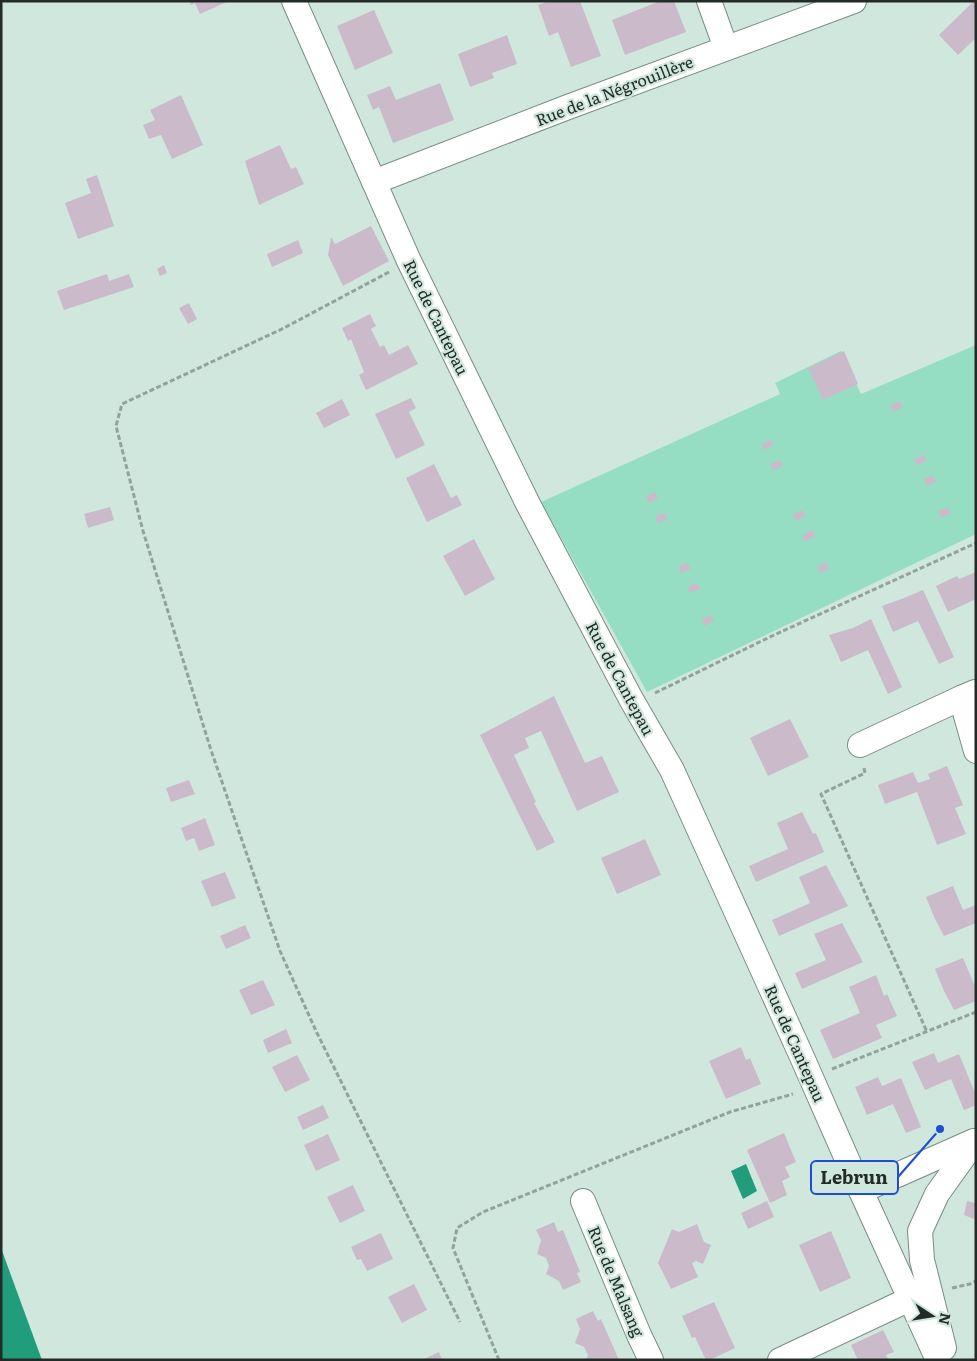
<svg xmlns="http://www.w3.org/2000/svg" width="977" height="1361" font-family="Literata,serif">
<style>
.green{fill:#95dec3}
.water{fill:#219d7b}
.building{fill:#cbbbca}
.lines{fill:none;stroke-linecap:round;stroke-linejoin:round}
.minor-casing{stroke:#788d85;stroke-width:26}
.path{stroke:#91a39b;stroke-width:3;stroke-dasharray:5 2.5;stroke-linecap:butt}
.minor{stroke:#fff;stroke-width:24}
.labels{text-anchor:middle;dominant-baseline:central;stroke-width:4.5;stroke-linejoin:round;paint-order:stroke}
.street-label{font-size:16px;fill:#222b27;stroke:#d0e7dd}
.leader{fill:none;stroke:#1d4ed8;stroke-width:2}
.callout-dot{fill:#1d4ed8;stroke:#d0e7dd;stroke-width:2}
.callout{fill:#d0e7dd;stroke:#1d4ed8;stroke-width:2}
.callout-label{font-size:18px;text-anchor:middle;font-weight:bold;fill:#222b27}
</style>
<rect width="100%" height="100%" fill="#d0e7dd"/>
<!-- green -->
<path class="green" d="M976 345V534L647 692 541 502 780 394 775 383 841 351 861 394Z"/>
<!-- water -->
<g class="water">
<path d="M746 1164 757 1191 743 1199 731 1171Z"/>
<path d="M1 1248 42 1360H1Z"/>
</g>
<!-- building -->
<g class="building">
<path d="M189 1H229L200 14 195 3 191 5Z"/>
<path d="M549 1H580L601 56 571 67 558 32 549 36 538 5Z"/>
<path d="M660 1H674L686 32 625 55 612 20Z"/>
<path d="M974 1H976V38L958 55 939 35Z"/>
<path d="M374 10 393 53 355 70 337 26Z"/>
<path d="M507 35 517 64 492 73 494 78 470 87 458 54Z"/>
<path d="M440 83 454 120 393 143 379 107 373 110 367 95 390 86 396 100Z"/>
<path d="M181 95 203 145 172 159 161 135 149 139 143 125 155 120 150 110Z"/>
<path d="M280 145 291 169 296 167 304 184 259 205 245 161Z"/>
<path d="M97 175 114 226 78 239 65 203 91 193 86 179Z"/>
<path d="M371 226 389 261 343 286 328 255 331 237 335 244Z"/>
<path d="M298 240 303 253 272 267 267 254Z"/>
<path d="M164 265 167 273 160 276 157 269Z"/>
<path d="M107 274 109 281 129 274 134 287 64 310 57 291Z"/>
<path d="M189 303 197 319 188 324 179 308Z"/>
<path d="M370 314 376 326 371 329 380 347 384 345 389 355 408 345 418 364 366 390 359 375 364 372 351 339 348 341 342 328Z"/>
<path d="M844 351 858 384 823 400 808 368Z"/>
<path d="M411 398 416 408 409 412 425 445 396 459 375 414Z"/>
<path d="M342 399 350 415 324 428 316 413Z"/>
<path d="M900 401 903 407 893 412 890 405Z"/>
<path d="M771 440 773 446 764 450 761 444Z"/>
<path d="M924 455 927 461 917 465 914 459Z"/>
<path d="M780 460 783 466 773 471 770 464Z"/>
<path d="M434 464 451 498 457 495 462 505 427 522 406 478Z"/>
<path d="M933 475 936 482 927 486 924 479Z"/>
<path d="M655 492 658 498 649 503 646 496Z"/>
<path d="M110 507 114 520 88 528 84 514Z"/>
<path d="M948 507 951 514 941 518 938 511Z"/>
<path d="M802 510 806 516 796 521 793 514Z"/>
<path d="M665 513 668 519 658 523 655 517Z"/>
<path d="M812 530 815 537 805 541 802 535Z"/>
<path d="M474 539 495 579 465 596 443 556Z"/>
<path d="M826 562 829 569 820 573 817 567Z"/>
<path d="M687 563 691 569 681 573 678 567Z"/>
<path d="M976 572V604L974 600 948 612 936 586 957 576 959 579Z"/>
<path d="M697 583 700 589 690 593 687 587Z"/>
<path d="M923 590 954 657 939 664 918 621 893 632 882 606 904 598Z"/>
<path d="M711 615 714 621 704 626 702 619Z"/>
<path d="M871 619 902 687 888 694 868 650 841 662 829 635 853 628Z"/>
<path d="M554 696 585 763 602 756 619 792 577 811 541 731 525 738 529 748 514 755 536 802 534 803 555 842 537 851 480 735Z"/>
<path d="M790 719 809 757 768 776 750 738Z"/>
<path d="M947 766 963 805 955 808 966 834 937 845 917 792 885 804 878 785 913 772 918 783 930 779 928 774Z"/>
<path d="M189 780 195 794 171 802 166 788Z"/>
<path d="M802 812 813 834 816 833 824 852 756 882 749 866 788 849 777 823Z"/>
<path d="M205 818 215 845 199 851 194 838 186 841 181 828Z"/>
<path d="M645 839 661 875 617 894 601 858Z"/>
<path d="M826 865 848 906 779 936 772 920 810 903 799 877Z"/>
<path d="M225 872 236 898 212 907 201 881Z"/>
<path d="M953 886 963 910 976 905V923L944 936 934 917 926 897Z"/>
<path d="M842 923 863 962 802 989 795 973 826 960 814 934Z"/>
<path d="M245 925 251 938 226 949 220 936Z"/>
<path d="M963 958 974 984 976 983V1001L954 1010 944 991 935 969Z"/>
<path d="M876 975 884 996 887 994 897 1016 876 1025 882 1038 833 1059 820 1030 860 1013 849 987Z"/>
<path d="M263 980 275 1005 251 1015 239 990Z"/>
<path d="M286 1029 292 1043 268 1053 263 1040Z"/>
<path d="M741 1047 746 1060 750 1058 761 1084 726 1099 709 1061Z"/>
<path d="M934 1053 938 1063 959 1054 976 1095V1105L964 1110 951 1079 925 1090 912 1062Z"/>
<path d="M297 1055 310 1080 285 1092 272 1067Z"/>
<path d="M878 1077 882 1086 901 1078 921 1127 906 1133 893 1104 867 1115 855 1087Z"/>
<path d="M323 1105 329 1118 303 1130 297 1117Z"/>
<path d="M784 1133 796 1162 785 1167 790 1177 782 1181 787 1195 770 1203 747 1150Z"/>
<path d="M328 1134 340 1160 316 1171 304 1145Z"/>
<path d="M353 1185 365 1211 340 1223 327 1197Z"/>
<path d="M767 1201 774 1217 748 1229 741 1213Z"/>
<path d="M967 1201 976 1203V1213L974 1219 964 1215Z"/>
<path d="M554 1222 558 1232 563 1230 580 1272 577 1273 581 1282 563 1290 559 1281 546 1274 549 1266 546 1258 537 1254 541 1240 536 1230Z"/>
<path d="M697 1224 704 1242 711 1245 703 1264 696 1261 692 1263 698 1277 671 1289 658 1263 672 1229 679 1232Z"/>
<path d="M831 1231 851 1278 820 1292 799 1245Z"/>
<path d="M381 1233 393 1259 367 1271 361 1259 357 1260 351 1247Z"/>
<path d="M414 1284 427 1310 402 1323 388 1297Z"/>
<path d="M714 1302 735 1348 710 1360H706L695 1337 692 1338 682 1316Z"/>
<path d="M593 1311 598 1321 601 1319 619 1360H586L588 1355 584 1347 575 1343 580 1329 576 1319Z"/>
<path d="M883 1330 894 1352 886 1355 888 1360H858L851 1345Z"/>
<path d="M439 1352 442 1360H422Z"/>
</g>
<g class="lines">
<defs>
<g id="minor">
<path d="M294 1 409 261 528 504 631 699 672 770 802 1057 861 1191 938 1360"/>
<path d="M709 1 726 48"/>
<path d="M374 182 568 107 854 1"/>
<path d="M975 692 961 698 976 751"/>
<path d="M860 745 961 698"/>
<path d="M861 1191 974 1141"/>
<path d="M583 1201 639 1335 651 1360"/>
<path d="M944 1348 922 1260 920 1231 937 1194 975 1141"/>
<path d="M780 1360 910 1299"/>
</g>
</defs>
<!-- minor casing -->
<use href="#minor" class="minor-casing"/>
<!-- path -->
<g class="path">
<path d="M389 272 284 328 122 404 116 426 143 531 210 747 280 951 316 1031 460 1322"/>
<path d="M655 693 774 635 976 543"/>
<path d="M864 768 865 773 821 794 927 1032"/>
<path d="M832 1069 976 1012"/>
<path d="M952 1288 970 1284 976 1281"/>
<path d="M499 1360 453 1248 457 1228 483 1212 730 1112 793 1094"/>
</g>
<!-- minor -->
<use href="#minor" class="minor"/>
</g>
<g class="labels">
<!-- street labels -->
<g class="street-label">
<text transform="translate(614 90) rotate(-21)">Rue de la Négrouillère</text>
<text transform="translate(437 317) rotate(64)">Rue de Cantepau</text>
<text transform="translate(621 678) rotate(62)">Rue de Cantepau</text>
<text transform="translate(796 1043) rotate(66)">Rue de Cantepau</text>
<text transform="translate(617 1281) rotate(67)">Rue de Malsang</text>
</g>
</g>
<!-- callouts -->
<path class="leader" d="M940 1129L898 1177"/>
<circle class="callout-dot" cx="940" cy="1129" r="5"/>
<rect class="callout" x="811" y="1161" width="87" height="33" rx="5"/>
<g class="callout-label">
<text x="854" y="1184">Lebrun</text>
</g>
<!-- border -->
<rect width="977" height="1361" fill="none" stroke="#222b27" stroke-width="5"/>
<!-- north arrow -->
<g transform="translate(932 1316) rotate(102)" stroke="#d0e7dd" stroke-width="4" paint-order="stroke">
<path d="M0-4L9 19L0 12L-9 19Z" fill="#222b27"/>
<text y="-8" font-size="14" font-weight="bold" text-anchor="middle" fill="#222b27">N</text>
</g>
</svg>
